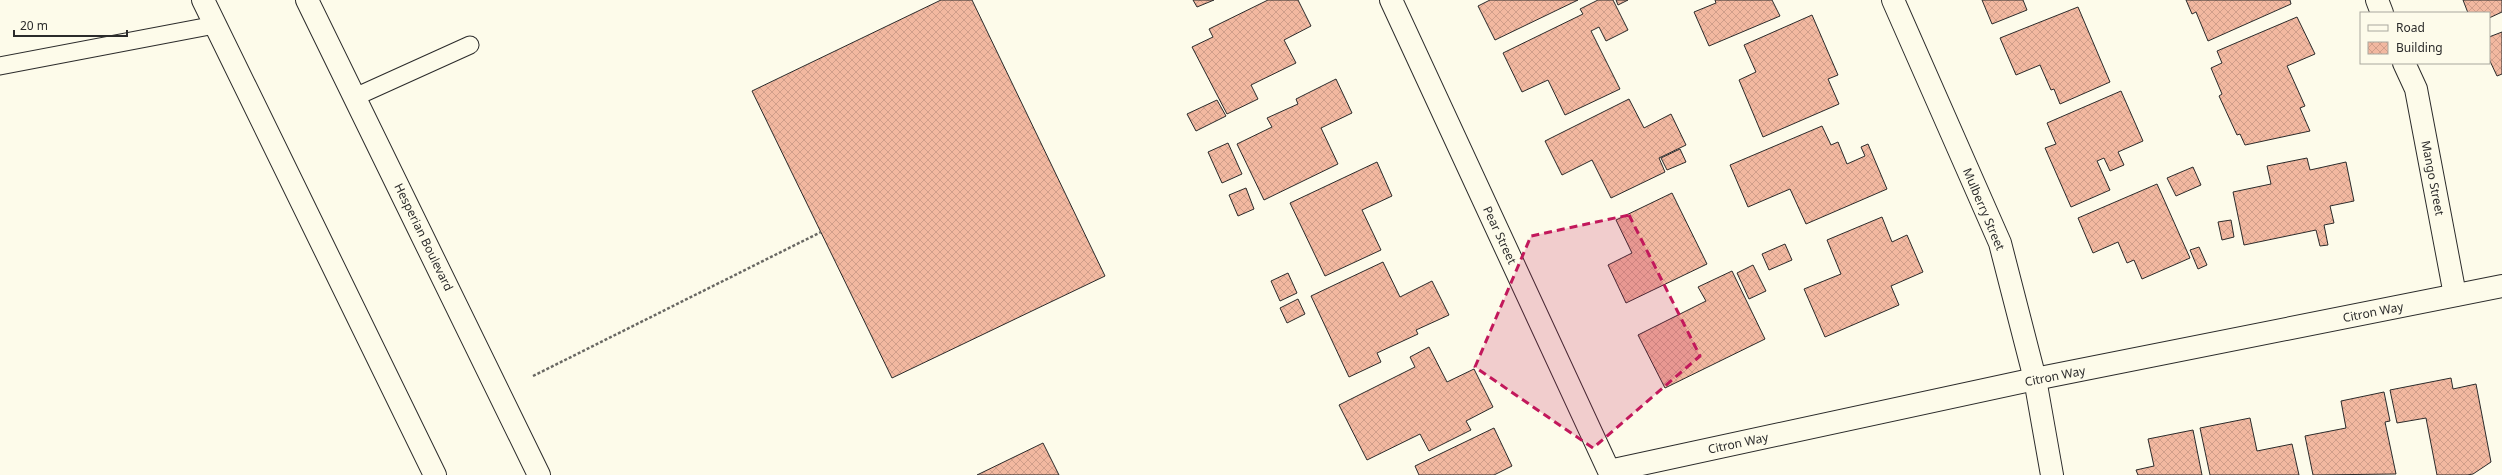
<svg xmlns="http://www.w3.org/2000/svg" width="2502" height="475" font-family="'Noto Sans',sans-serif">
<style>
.building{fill:url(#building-cross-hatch);stroke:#2b2b2b}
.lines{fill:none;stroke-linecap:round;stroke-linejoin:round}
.lane-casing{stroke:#2b2b2b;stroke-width:19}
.street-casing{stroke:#2b2b2b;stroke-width:24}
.primary-casing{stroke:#2b2b2b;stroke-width:24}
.path{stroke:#6a6964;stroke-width:2.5;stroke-dasharray:3 2;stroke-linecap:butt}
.lane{stroke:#fdfbea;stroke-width:17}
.street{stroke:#fdfbea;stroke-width:22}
.primary{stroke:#fdfbea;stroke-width:22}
.marked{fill:#c2185b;fill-opacity:0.2;stroke:#c2185b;stroke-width:3;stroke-dasharray:8 5;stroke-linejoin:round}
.labels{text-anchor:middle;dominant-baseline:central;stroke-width:3;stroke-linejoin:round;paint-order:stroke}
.street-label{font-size:12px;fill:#2b2b2b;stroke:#fdfbea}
</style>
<defs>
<pattern id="building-cross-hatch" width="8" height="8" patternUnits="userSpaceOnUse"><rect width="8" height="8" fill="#f2b8a0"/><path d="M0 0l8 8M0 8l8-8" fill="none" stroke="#d09e8a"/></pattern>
</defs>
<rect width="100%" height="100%" fill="#fdfbea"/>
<!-- building -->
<g class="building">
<path d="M941 0H972L1105 276 892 378 752 91Z"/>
<path d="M1193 0H1214L1197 7Z"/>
<path d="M1268 0H1298L1311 26 1284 40 1296 63 1251 85 1258 99 1227 114 1192 47 1213 37 1209 29Z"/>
<path d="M1490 0H1578L1495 40 1478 6Z"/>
<path d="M1598 0H1613L1628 30 1606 41 1599 27 1591 31 1620 89 1565 115 1548 80 1522 92 1503 53 1583 14 1580 9Z"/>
<path d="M1616 0H1628L1618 5Z"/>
<path d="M1715 0H1772L1780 16 1709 46 1694 12 1716 3Z"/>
<path d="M1982 0H2023L2027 10 1992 24Z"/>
<path d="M2186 0H2290L2291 4 2208 41 2196 12 2192 14Z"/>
<path d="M2463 0H2502V12L2489 18V13H2468Z"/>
<path d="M2078 7 2110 82 2060 104 2054 89 2051 90 2040 65 2016 75 2000 38Z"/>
<path d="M1812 15 1838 75 1828 79 1839 104 1763 137 1739 80 1756 72 1744 45Z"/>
<path d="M2297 17 2315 54 2287 66 2305 106 2300 108 2310 131 2245 145 2240 134 2237 135 2219 96 2222 94 2211 68 2222 63 2217 51Z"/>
<path d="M2502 32V74L2497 76 2489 59V37Z"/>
<path d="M1336 79 1352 113 1321 128 1338 164 1264 200 1237 144 1272 127 1267 118 1298 104 1296 99Z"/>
<path d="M2121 91 2143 141 2118 152 2124 165 2110 171 2104 158 2097 161 2110 190 2071 207 2045 148 2056 144 2047 123Z"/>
<path d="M1629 99 1644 128 1671 114 1686 145 1659 158 1665 172 1611 198 1592 160 1562 175 1545 141Z"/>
<path d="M1217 100 1226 116 1196 131 1187 114Z"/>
<path d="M1822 126 1831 145 1838 142 1847 164 1865 156 1861 147 1868 144 1887 189 1806 224 1790 189 1748 207 1730 165Z"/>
<path d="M1228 143 1242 174 1222 183 1208 152Z"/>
<path d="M1680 149 1686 162 1667 170 1661 158Z"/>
<path d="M2307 158 2310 170 2346 162 2354 201 2330 206 2334 223 2324 225 2328 245 2320 246 2316 230 2244 245 2233 192 2271 184 2267 166Z"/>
<path d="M1377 162 1392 196 1362 210 1381 250 1325 276 1290 203Z"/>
<path d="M2193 167 2201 185 2176 196 2167 178Z"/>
<path d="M2157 184 2190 258 2142 279 2134 260 2127 263 2118 242 2093 253 2078 218Z"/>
<path d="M1246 188 1254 209 1238 216 1229 195Z"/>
<path d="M1672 193 1707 264 1626 303 1608 265 1632 253 1616 220Z"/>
<path d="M1882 217 1892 242 1907 235 1923 272 1891 286 1899 305 1825 337 1804 289 1841 274 1827 240Z"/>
<path d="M2231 220 2234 237 2222 240 2218 222Z"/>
<path d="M1785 244 1792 260 1769 270 1762 254Z"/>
<path d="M2199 247 2207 265 2198 269 2190 250Z"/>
<path d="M1383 262 1400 297 1432 281 1449 315 1416 330 1418 334 1377 353 1381 362 1349 377 1311 296Z"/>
<path d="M1753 265 1766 291 1749 299 1737 273Z"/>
<path d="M1732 271 1765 339 1665 388 1638 335 1706 301 1698 287Z"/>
<path d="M1288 273 1297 293 1280 301 1271 281Z"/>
<path d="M1298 299 1305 314 1287 323 1280 308Z"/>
<path d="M1429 347 1447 382 1474 369 1493 407 1466 421 1471 430 1429 451 1420 434 1367 460 1339 405 1415 367 1410 357Z"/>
<path d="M2451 378 2453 389 2476 384 2491 462 2473 474 2467 475H2437L2426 418 2397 423 2390 390Z"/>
<path d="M2384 392 2390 421 2385 422 2396 474 2313 475 2305 436 2346 428 2341 401Z"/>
<path d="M2250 418 2257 451 2292 444 2299 475H2210L2200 428Z"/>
<path d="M1494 428 1512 466 1494 475H1419L1415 466Z"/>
<path d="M2193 430 2202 475H2138L2136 470 2154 466 2148 439Z"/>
<path d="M1043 443 1059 475H977Z"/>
</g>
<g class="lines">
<defs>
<g id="lane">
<path d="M0 66 215 25"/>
<path d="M355 97 470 45"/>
</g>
<g id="street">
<path d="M1391 0 1609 471 2035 379 2502 286"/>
<path d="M1893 0 2000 243 2035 379 2052 475"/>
<path d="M2377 0 2382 13"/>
<path d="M2404 63 2416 89 2455 295"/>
</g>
<g id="primary">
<path d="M203 0 435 475"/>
<path d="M307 0 539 475"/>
</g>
</defs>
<!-- lane casing -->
<use href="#lane" class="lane-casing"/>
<!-- street casing -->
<use href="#street" class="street-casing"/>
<!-- primary casing -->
<use href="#primary" class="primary-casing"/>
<!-- path -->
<path class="path" d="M533 376 821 232"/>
<!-- lane -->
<use href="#lane" class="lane"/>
<!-- street -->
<use href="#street" class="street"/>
<!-- primary -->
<use href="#primary" class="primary"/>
</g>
<!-- marked area -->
<path class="marked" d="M1629 215 1700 356 1593 448 1475 367 1531 236Z"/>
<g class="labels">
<!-- street labels -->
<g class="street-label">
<text transform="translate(2433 178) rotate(79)">Mango Street</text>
<text transform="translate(1984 209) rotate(67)">Mulberry Street</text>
<text transform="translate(1500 235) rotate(65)">Pear Street</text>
<text transform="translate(424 237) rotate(64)">Hesperian Boulevard</text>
<text transform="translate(2373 312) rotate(-11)">Citron Way</text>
<text transform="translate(2055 376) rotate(-11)">Citron Way</text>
<text transform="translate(1738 443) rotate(-12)">Citron Way</text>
</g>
</g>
<!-- legend -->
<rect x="2360" y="12" width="130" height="52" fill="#fdfbea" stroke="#a9a89e"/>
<rect x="2368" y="25" width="20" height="6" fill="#fdfbea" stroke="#a9a89e"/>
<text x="2396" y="32" font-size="12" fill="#2b2b2b">Road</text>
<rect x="2368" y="42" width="20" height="12" fill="url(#building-cross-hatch)" stroke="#a9a89e"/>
<text x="2396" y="52" font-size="12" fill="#2b2b2b">Building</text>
<!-- scale -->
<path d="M14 30v6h113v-6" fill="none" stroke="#2b2b2b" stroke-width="2"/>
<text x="20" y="30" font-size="12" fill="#2b2b2b" stroke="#fdfbea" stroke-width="3" paint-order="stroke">20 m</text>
</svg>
